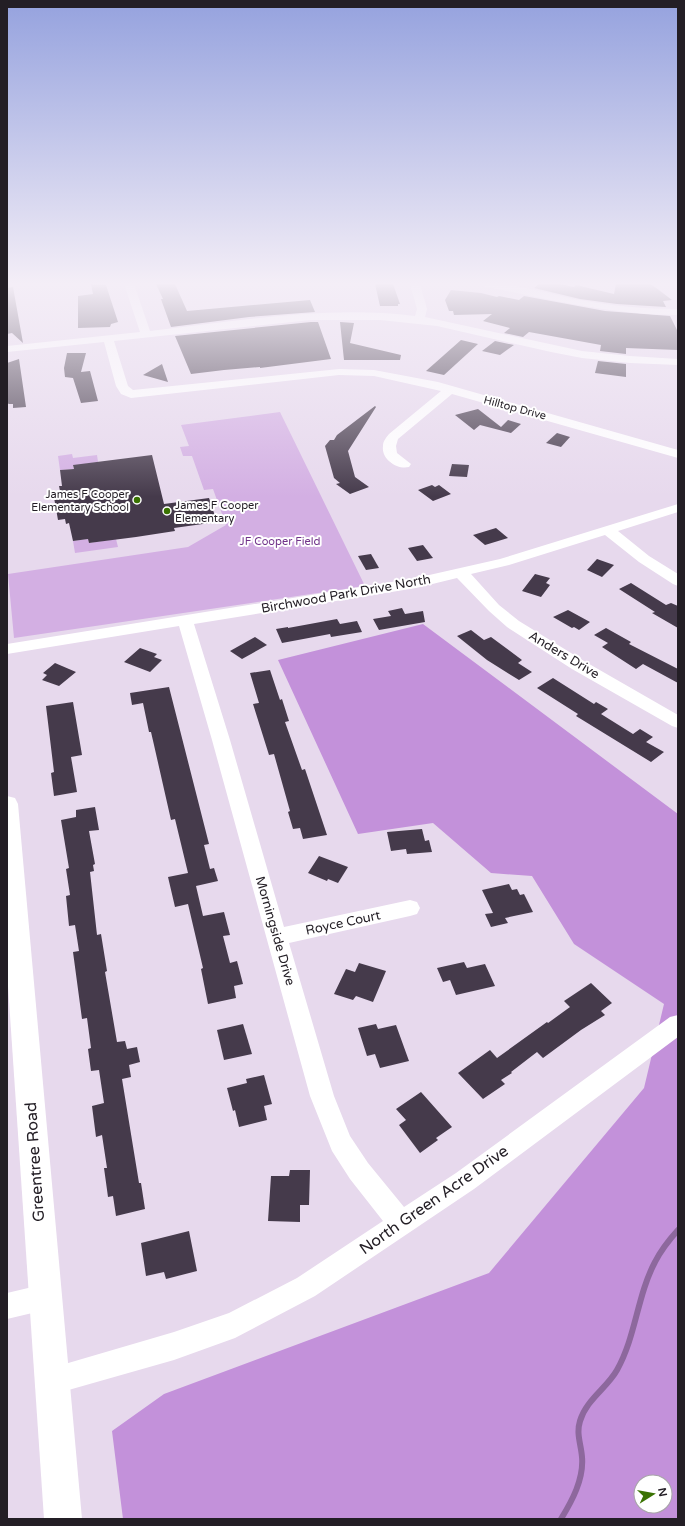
<svg xmlns="http://www.w3.org/2000/svg" width="685" height="1526" font-family="'Varela Round',sans-serif">
<style>
.green{fill:#d3afe3}
.forest{fill:#c391da;fill-rule:evenodd}
.lines{fill:none;stroke-linecap:round;stroke-linejoin:round}
.stream{stroke:#8d689d;stroke-width:6}
.building{fill:#453a4b}
.minor{fill:#fff;fill-rule:evenodd}
.major{fill:#fff;fill-rule:evenodd}
.poi-dot{fill:#3a7302;stroke:#fff;stroke-width:1.5}
.labels{text-anchor:middle;dominant-baseline:central;stroke-width:4;stroke-linejoin:round;paint-order:stroke}
.far-street-label{font-size:11px;fill:#231e25;stroke:#fff}
.far-poi-label{font-size:11px;fill:#231e25;stroke:#fff;text-anchor:end}
.far-park-label{font-size:11px;fill:#703289;stroke:#fff}
.street-label{font-size:13px;fill:#231e25;stroke:#fff}
.near-street-label{font-size:16px;fill:#231e25;stroke:#fff}
</style>
<rect width="100%" height="100%" fill="#e7d9ed"/>
<!-- green -->
<g class="green">
<path d="M280 412 365 586 14 638 8 574 188 547 226 525 213 489 204 490 192 456H183L180 447 189 446 181 425Z"/>
<path d="M72 454 73 458 97 455 98 462 73 466 74 469 60 470 58 456Z"/>
<path d="M88 539 89 543 116 539 118 547 75 553 73 541Z"/>
</g>
<!-- forest -->
<path class="forest" d="M423 624 678 814V1519H123L112 1431 164 1394 489 1273 644 1088 664 1004 574 944 532 876 491 873 433 823 358 834 278 660ZM641 1482H665V1506H641Z"/>
<g class="lines">
<!-- stream -->
<path class="stream" d="M561 1519C572 1501 584 1479 582 1457 581 1444 576 1434 580 1421 586 1400 607 1388 617 1370 636 1336 637 1296 655 1262 661 1250 669 1240 678 1230"/>
</g>
<!-- building -->
<g class="building">
<path d="M91 284 106 285 118 322 111 324 110 327 78 328V296L93 294Z"/>
<path d="M156 284H175L187 311 310 300 315 312 249 317 171 327 162 302 161 299H163Z"/>
<path d="M375 284H393L400 304H398V306H380Z"/>
<path d="M539 284H560L574 287 576 285 614 294 616 284H651L672 300 663 301 666 307 617 304 580 299 534 288Z"/>
<path d="M13 287 23 343 12 333 7 334V288Z"/>
<path d="M451 290 481 293 497 297 499 296 519 300 524 296 605 311 670 316 678 332V350L626 348V354L600 351 601 345 529 332 523 337 504 333 510 328 483 321 492 314 454 315 453 311H449L445 300Z"/>
<path d="M311 322H318L331 359 260 368V367L224 370 191 374 175 336Z"/>
<path d="M340 322 354 323 350 343 401 355 400 360H344Z"/>
<path d="M461 340 478 344 444 375 426 371Z"/>
<path d="M495 341 514 345 500 355 482 351Z"/>
<path d="M67 353H86L81 372 90 371 98 401 81 403 73 378 65 377 64 368Z"/>
<path d="M19 359 26 407 13 408V404H9L7 403V363Z"/>
<path d="M598 361 626 364V377L595 373Z"/>
<path d="M162 364 168 382 143 375Z"/>
<path d="M375 406 376 407 348 451 355 477 369 487 350 494 336 484 340 483 334 478 325 446 330 440H334L337 435Z"/>
<path d="M478 409 501 427 508 420 521 424 511 433 480 425 474 430 455 415Z"/>
<path d="M557 433 570 437 561 447 546 443Z"/>
<path d="M152 455 164 504 209 498 217 522 174 528 175 531 136 537 89 543 88 539 73 541 69 523 66 524 65 519 58 520 53 492 60 491 59 486H62L60 470 74 469 73 465Z"/>
<path d="M452 464 469 465 467 477 449 476Z"/>
<path d="M432 485 435 487 439 485 451 494 433 501 418 490Z"/>
<path d="M496 528 508 538 485 545 473 535Z"/>
<path d="M423 545 433 558 417 561 408 548Z"/>
<path d="M371 554 379 568 366 570 358 556Z"/>
<path d="M597 559 614 565 602 577 587 570Z"/>
<path d="M535 574 550 578 546 583 550 585 541 597 522 591Z"/>
<path d="M631 583 666 605 671 603 678 606V628L652 613 655 612 619 589Z"/>
<path d="M402 608 405 614 423 611 425 622 379 630 373 619 391 616 388 611Z"/>
<path d="M568 610 590 622 579 630 574 627 572 628 553 617Z"/>
<path d="M337 619 340 624 357 621 362 632 331 637 330 634 282 643 276 629 288 627V628Z"/>
<path d="M606 628 631 642 629 644 678 669V683L643 664 636 669 602 647 608 643 594 635Z"/>
<path d="M471 630 484 640 491 637 522 660 518 663 532 672 519 680 487 660 457 636Z"/>
<path d="M255 637 267 645 242 659 230 651Z"/>
<path d="M140 648 157 654 154 657 162 660 150 672 124 662Z"/>
<path d="M55 663 76 672 59 686 42 680 47 675 43 673Z"/>
<path d="M270 670 280 700 282 699 289 721 285 722 302 770 305 769 327 835 303 839 300 828 293 829 288 812 290 811 274 754 269 755 253 704 259 703 250 673Z"/>
<path d="M553 678 594 704 596 702 608 709 601 714 633 734 640 729 653 737 646 742 664 752 651 762 576 716 578 714 537 688Z"/>
<path d="M169 687 209 844 204 845 210 869 214 868 218 881 196 886 203 916 224 912 230 935 223 936 230 963 237 961 243 984 234 986 236 998 208 1004 201 969 203 968 188 904 175 907 168 877 188 873 175 819 171 820 154 745 151 732H149L143 703 132 705 130 693Z"/>
<path d="M73 702 82 755 71 757 77 792 54 796 51 773 54 772 46 706Z"/>
<path d="M95 807 99 830 89 831 95 864 93 865 94 871 90 872 97 935 101 934 107 971 105 972 117 1042 125 1041 127 1049 137 1047 140 1062 129 1065 131 1077 122 1079 139 1183H141L145 1209 116 1216 113 1196 108 1197 104 1168H107L102 1135 96 1137 92 1106 104 1103 99 1070 91 1071 88 1049 91 1048 87 1018 82 1019 73 952 79 951 75 925 69 926 66 896 70 895 66 869 69 868 61 820 76 817V810Z"/>
<path d="M422 829 425 841 429 840 432 852 407 854 406 849 391 851 387 832Z"/>
<path d="M319 856 348 867 338 883 328 879 327 881 308 873Z"/>
<path d="M509 884 512 890 517 889 520 895 524 894 533 912 505 918 508 923 491 927 485 914 493 913 482 890Z"/>
<path d="M464 962 467 968 485 964 495 986 456 995 450 980 443 982 437 968Z"/>
<path d="M359 963 386 971 373 1002 356 996 353 1000 334 994 346 969 355 972Z"/>
<path d="M591 983 612 1003 601 1011 605 1015 581 1030 543 1058 537 1052 511 1072 512 1073 501 1080 505 1084 483 1099 458 1073 490 1050 497 1058 547 1022 548 1023 570 1007 564 1001Z"/>
<path d="M243 1024 252 1054 224 1060 217 1030Z"/>
<path d="M376 1024 378 1029 396 1025 409 1061 380 1068 375 1054 367 1056 358 1028Z"/>
<path d="M264 1075 272 1104 264 1106 267 1120 239 1127 235 1110 233 1111 227 1088 247 1083 246 1079Z"/>
<path d="M421 1092 452 1127 436 1138 438 1140 420 1153 399 1125 406 1120 396 1109Z"/>
<path d="M290 1170H310L309 1205H300V1222L268 1221 271 1176H289Z"/>
<path d="M189 1231 197 1271 166 1279 164 1272 146 1276 141 1243Z"/>
</g>
<g class="lines">
<!-- minor -->
<g class="minor">
<path d="M124 284H134L150 331C238 321 327 305 415 316L417 309 410 284H420L427 309 425 317 582 351 630 356 678 359V365L630 363 582 358 551 352 437 326 380 320H311L114 341 128 386 133 390 339 369 374 370 438 382 678 450V458L452 394 398 439 396 446 397 453 411 464 409 467C397 470 381 459 383 446 383 441 386 438 389 434L441 391 374 376 339 375 131 398 121 394 116 386 104 342 7 352V346L140 332Z"/>
<path d="M481 284C514 282 548 294 580 300 613 306 645 309 678 309V315C612 315 550 299 486 287Z"/>
<path d="M678 504V512L618 531 649 556 678 574V586L673 584 639 562 605 535 509 565 471 574 499 605 519 621 584 661 678 715V728L672 726 572 669 507 627 489 611 457 578 416 588 194 624 230 740 284 927 410 900 417 902 420 908 417 914 410 916 289 943 334 1096 350 1136 368 1163 404 1207 456 1173 670 1017 678 1015V1037L474 1189 315 1296 235 1338 174 1360 51 1395 41 1391 37 1381 41 1371 174 1332 229 1313 297 1278 383 1221 350 1179 332 1151 310 1096 212 740 179 626 7 654V644L416 578 500 559Z"/>
<path d="M45 1284 54 1288 58 1297 54 1306 45 1310 7 1319V1293Z"/>
</g>
<!-- major -->
<path class="major" d="M7 796 15 798 18 804 82 1519H44L7 971Z"/>
</g>
<!-- sky -->
<linearGradient id="sky" x2="0" y2="1"><stop stop-color="#95a2de"/><stop offset="0.57" stop-color="#f4eef7"/><stop offset="1" stop-color="#f4eef7" stop-opacity="0"/></linearGradient>
<rect width="685" height="497" fill="url(#sky)"/>
<!-- markers -->
<g class="poi-dot">
<circle cx="137" cy="500" r="4"/>
<circle cx="167" cy="511" r="4"/>
</g>
<g class="labels">
<!-- far-street labels -->
<g class="far-street-label">
<text transform="translate(515 408) rotate(15)">Hilltop Drive</text>
</g>
<!-- far-poi labels -->
<g class="far-poi-label">
<text x="129" y="494">James F Cooper<tspan x="129" dy="13">Elementary School</tspan></text>
<text x="175" y="505" text-anchor="start">James F Cooper<tspan x="175" dy="13">Elementary</tspan></text>
</g>
<!-- far-park labels -->
<g class="far-park-label">
<text x="280" y="541">JF Cooper Field</text>
</g>
<!-- street labels -->
<g class="street-label">
<text transform="translate(346 594) rotate(-10)">Birchwood Park Drive North</text>
<text transform="translate(564 655) rotate(31)">Anders Drive</text>
<text transform="translate(343 923) rotate(-12)">Royce Court</text>
<text transform="translate(275 931) rotate(74)">Morningside Drive</text>
</g>
<!-- near-street labels -->
<g class="near-street-label">
<text transform="translate(35 1162) rotate(-94)">Greentree Road</text>
<text transform="translate(434 1200) rotate(-35)">North Green Acre Drive</text>
</g>
</g>
<!-- border -->
<rect width="685" height="1526" fill="none" stroke="#231e25" stroke-width="16"/>
<!-- north arrow -->
<g transform="translate(653 1494) rotate(79)"><circle r="19" fill="#ffffff" stroke="#a7a5a8"/>
<path d="M0-3L7 15L0 10L-7 15Z" fill="#3a7302"/>
<text y="-6" font-size="11" font-weight="bold" text-anchor="middle" fill="#231e25">N</text>
</g>
</svg>
